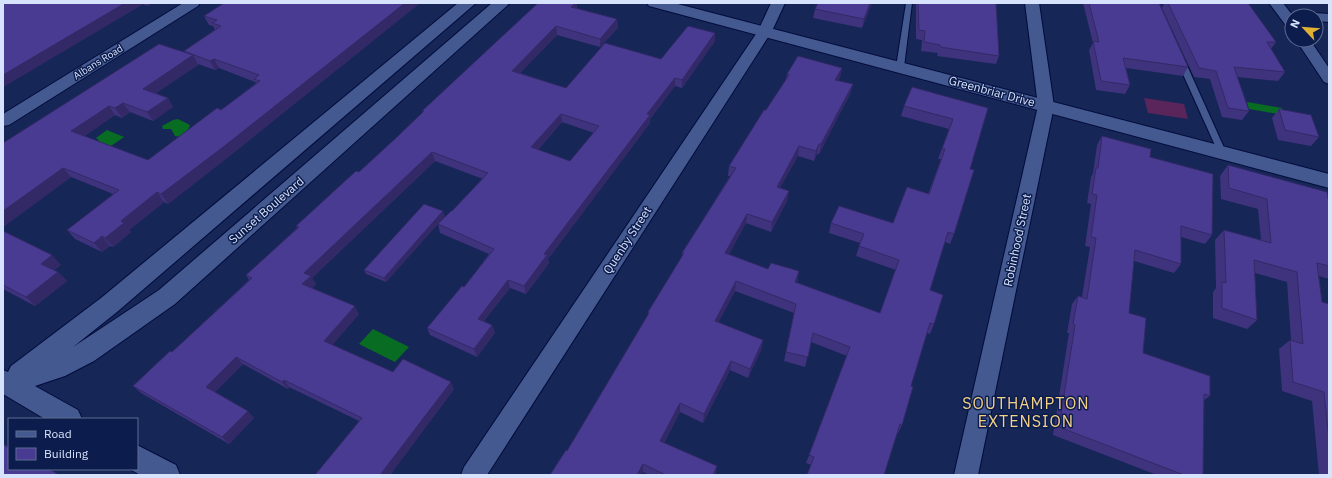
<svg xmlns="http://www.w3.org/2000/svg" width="1332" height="478" font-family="'IBM Plex Sans',sans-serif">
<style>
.green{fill:#59255a}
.water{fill:#086c23}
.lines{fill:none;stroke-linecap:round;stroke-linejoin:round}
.lane-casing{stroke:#030b3b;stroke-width:2}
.street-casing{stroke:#030b3b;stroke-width:2}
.secondary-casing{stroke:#030b3b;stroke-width:2}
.lane{fill:#43598f;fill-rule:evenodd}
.street{fill:#43598f;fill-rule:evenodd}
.secondary{fill:#43598f;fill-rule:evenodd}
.wall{fill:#3f337e;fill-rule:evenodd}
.shaded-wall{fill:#332966}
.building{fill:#493b92;stroke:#332966;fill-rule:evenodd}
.labels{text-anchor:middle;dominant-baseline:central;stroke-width:3;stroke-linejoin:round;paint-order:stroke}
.far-street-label{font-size:10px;fill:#d7e3fc;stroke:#0c1c4c}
.street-label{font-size:12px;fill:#d7e3fc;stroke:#0c1c4c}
.near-neighbourhood-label{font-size:16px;letter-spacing:1px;fill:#f3d187;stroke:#0c1c4c}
</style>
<rect width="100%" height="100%" fill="#152657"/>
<!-- green -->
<path class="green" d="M1144 98 1184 104 1188 119 1148 113Z"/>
<!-- water -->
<g class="water">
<path d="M1247 102 1282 108 1284 115 1249 109Z"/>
<path d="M178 119 190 125C188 132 183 138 175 136L171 129H163L162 126 173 120Z"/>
<path d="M107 130 124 137 88 162 76 156 99 140 96 138Z"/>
<path d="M373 329 409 347 395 362 359 344Z"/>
</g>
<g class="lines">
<defs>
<g id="lane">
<path d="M906 3H912L904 67 900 69 896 67Z"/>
<path d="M1178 59H1184L1185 61 1226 152 1225 154 1222 155 1218 152 1177 61Z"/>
</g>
<g id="street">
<path d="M183 3H200L198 6 9 125 3 126V114Z"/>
<path d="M771 3H785L772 31 487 475H461L464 467 758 31Z"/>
<path d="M1025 3H1039L1054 106 978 475H954L1038 106Z"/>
<path d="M1269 3H1283L1293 16 1292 28 1287 27Z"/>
<path d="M1316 13 1329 14V22L1316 21V16H1310Z"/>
<path d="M1296 40H1310L1329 68V84L1324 82Z"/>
</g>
<g id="secondary">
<path d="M458 3H476L117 312 73 347 159 290 492 3H510L175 304 94 361 65 376 35 386 78 410 82 419H45L3 394V370L8 372 11 366 101 298Z"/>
<path d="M647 3H674L1329 174V188L649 6Z"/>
<path d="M137 445 176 465 180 475H140L130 469H137Z"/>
</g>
</defs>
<!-- lane casing -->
<use href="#lane" class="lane-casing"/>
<!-- street casing -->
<use href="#street" class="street-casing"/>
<!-- secondary casing -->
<use href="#secondary" class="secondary-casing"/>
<!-- lane -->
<use href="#lane" class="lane"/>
<!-- street -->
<use href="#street" class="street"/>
<!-- secondary -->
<use href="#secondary" class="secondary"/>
</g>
<!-- wall -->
<g class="wall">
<path d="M3 3H153L148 6 143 4 3 87Z"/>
<path d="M420 3 227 158 168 204 164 202 129 230 131 232 113 247 110 246 102 252 75 239 67 230 113 194 71 177 3 227V143L184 52V51L215 30 213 26 209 25 204 16ZM198 64 215 70 219 68 255 82 256 83 221 110 148 160 84 136 115 115 122 118 130 112 153 121 173 107 168 98 156 93 198 65Z"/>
<path d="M576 3 577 8 617 19 618 28 600 47 557 35 520 73 566 88 661 59 715 41 682 88 675 86 650 119V123L548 259 549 263 526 294 510 288 484 321 492 325 495 333 477 357 430 335 427 328 464 287 489 254 440 233 438 224 452 211 483 179 435 161 312 278 316 284 312 288 359 314 332 345 393 372 454 389 390 475H315L359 421 289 387 288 389 243 364 215 392 254 418 229 444 141 393 133 386 172 352 249 280 246 275 297 228 296 226 359 172 396 138 423 112 422 111ZM562 122 594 133 570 161 538 150Z"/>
<path d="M916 3H996L999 56 996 64 937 56 938 53 921 51 922 40 916 39Z"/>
<path d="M1083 3H1159L1188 67 1183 76 1126 68 1130 85 1125 94 1096 90 1089 50 1093 43Z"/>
<path d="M1164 3H1248L1276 42 1271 49 1285 72 1278 81 1237 77 1249 111 1242 120 1222 117 1210 79 1194 77 1162 8Z"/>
<path d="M871 5 862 28 813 18 815 9Z"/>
<path d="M842 68 840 77 838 81 853 84 850 94 819 154H817L814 161 798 156 780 188 789 191 787 201 771 232 746 223 729 254 768 269 799 271 797 283 880 313 896 270 856 256 860 243 829 233 831 223H893L928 194 941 159H938L949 129 901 116 904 106 988 108 970 169 954 234 950 244 945 242 930 290 934 324 930 334 927 333 911 386 902 425 898 433 811 465 806 463 847 356 811 342 805 367 784 361 794 313 735 291 718 323 763 340 761 350 748 378 730 370 703 423 680 412 664 443 716 475H649L643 472 567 451 648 316V312L682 257V253L730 176H728L729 166 766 110 786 79 787 74Z"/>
<path d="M1279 109 1319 137 1311 146 1278 140 1272 118Z"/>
<path d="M1102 136 1150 157 1212 235 1205 244 1181 237V264L1174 273 1134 261 1129 313 1143 353 1210 396 1203 401V475H1157L1053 435 1069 333H1067L1072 304 1078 296 1082 297 1090 247 1085 246 1091 204 1087 203 1091 177 1093 173 1097 145Z"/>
<path d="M1228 165 1329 203V279L1319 276 1322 302 1329 304V475H1319L1312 401 1282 391 1279 349 1290 340H1291L1287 282 1255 273 1257 320 1247 329 1213 318V292L1216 288 1215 240 1224 230 1261 240 1258 209 1221 199 1220 176Z"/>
<path d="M445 216 386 282 366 274 364 270Z"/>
<path d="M3 231 61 265 54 270 58 272 67 281 35 306 3 289Z"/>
</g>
<!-- shaded-wall -->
<g class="shaded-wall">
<path d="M125 3H142L143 4 3 87V75Z"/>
<path d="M147 3H153L148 6Z"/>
<path d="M405 3H420L227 158 168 204 161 194Z"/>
<path d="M575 3H576L577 11 571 7Z"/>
<path d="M870 3H871V5L862 28 864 19Z"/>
<path d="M617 19 618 28 600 47V39Z"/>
<path d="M556 26 557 35 514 79 512 71Z"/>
<path d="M715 33V41L682 88V80Z"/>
<path d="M193 55 198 65 149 98 143 89Z"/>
<path d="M214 59 219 68 215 70 210 61Z"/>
<path d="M842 68 840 77 833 90 835 80Z"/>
<path d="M675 78V86L650 119V123L548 259 549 263 526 294 524 286 544 254 647 114Z"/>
<path d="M853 84 850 94 819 154 821 144Z"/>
<path d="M168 98 173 107 153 121 147 112Z"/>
<path d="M123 103 130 112 122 118 115 108Z"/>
<path d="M109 106 115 115 78 141 71 131Z"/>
<path d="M561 114 562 122 532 156 531 147Z"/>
<path d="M819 144 817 154 814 161 816 151Z"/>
<path d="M799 146 798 156 775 197 777 187Z"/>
<path d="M432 152 435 161 312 278 316 284 307 292 302 284 304 273Z"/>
<path d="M63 168 71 177 3 227V211Z"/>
<path d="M789 191 787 201 771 232 772 222Z"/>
<path d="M157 192 164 202 129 230 131 232 113 247 105 238 121 221Z"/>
<path d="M443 211 445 216 386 282 384 278Z"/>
<path d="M747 214 746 223 724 263 725 253Z"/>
<path d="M102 236 110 246 102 252 94 243Z"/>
<path d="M52 255 61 265 50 273 41 264Z"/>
<path d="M799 271 797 281 793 292 795 282Z"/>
<path d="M58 272 67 281 35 306 26 297Z"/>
<path d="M508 280 510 288 480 326 478 319Z"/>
<path d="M736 281 735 291 714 331 715 321Z"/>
<path d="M355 306 359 314 329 349 324 341Z"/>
<path d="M492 325 495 333 477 357 474 349Z"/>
<path d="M763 340 761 350 748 378 750 369Z"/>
<path d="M236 357 243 364 213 394 206 387Z"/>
<path d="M731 361 730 370 703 423 704 414Z"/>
<path d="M284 380 289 387 288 389 282 382Z"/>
<path d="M451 382 454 389 390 475H380Z"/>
<path d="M680 403V412L660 449V441Z"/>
<path d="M248 411 254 418 229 444 222 437Z"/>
<path d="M643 464V472L642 475H637Z"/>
<path d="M717 466 716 475H713Z"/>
</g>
<!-- building -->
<g class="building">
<path d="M3 3H125L3 75Z"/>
<path d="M224 3H405L222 148 161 194 157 192 121 221 124 223 105 238 102 236 94 243 67 230 119 190 63 168 3 211V143L159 44 193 55 143 89 168 98 147 112 123 103 115 108 109 106 71 131 148 160 217 108 221 110 260 81 254 79 259 75 214 59 210 61 184 51 221 26 212 23 217 20 204 16Z"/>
<path d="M538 3H575L571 7 617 19 600 39 556 26 512 71 566 88 605 43 661 59 688 26 715 33 682 80 675 78 647 114 650 115 544 254 547 255 524 286 508 280 478 319 492 325 474 349 427 328 462 286 464 287 494 249 438 224 451 211H452L488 173 432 152 304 273 311 276 302 284 355 306 324 341 393 372 403 359 451 382 380 475H315L362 418 284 380 282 382 236 357 206 387 248 411 222 437 133 386 170 351 172 352 252 278 246 275 299 227 296 226 356 171 359 172 396 138 424 111H422ZM561 114 599 126 570 161 531 147Z"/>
<path d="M818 3H870L864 19 815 9Z"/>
<path d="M918 3H996L999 56 940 47V45L924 42 925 31 919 30Z"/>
<path d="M1089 3H1159L1188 67 1123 58 1130 85 1101 81 1093 41 1099 42Z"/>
<path d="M1168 3H1248L1276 42H1267L1285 72 1234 67 1249 111 1228 108 1216 71 1199 68Z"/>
<path d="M798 56 842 68 835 80 853 84 821 144H819L816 151 799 146 777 187 789 191 772 222 747 214 725 253 768 269 771 263 799 271 795 282 880 313 899 260 859 246 864 234 831 223 839 206 893 223 907 187 929 194 945 149H942L953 119 904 106 912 87 988 108 970 169 974 170 954 234 948 232 930 290 943 295 934 324 930 323 911 386 913 387 902 425 900 424 884 475H807L814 457 809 455 850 347 813 333 808 357 786 352 796 304 736 281 715 321 763 340 750 369 731 361 704 414 680 403 660 441 717 466 713 475H666L643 464 637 475H550L566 450 567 451 649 313 648 312 684 253H682L736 168 729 166 764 110H766L789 75 787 74Z"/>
<path d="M1279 109 1311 115 1319 137 1285 130Z"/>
<path d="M1102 136 1151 149 1150 157 1213 174 1212 235 1181 226V264L1135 250 1129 313 1146 318 1143 353 1210 376V396L1204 394 1203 475H1184L1059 427 1075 325 1073 324 1078 296 1087 299 1096 238 1091 237 1097 195 1092 194 1096 168H1098Z"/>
<path d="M1228 165 1327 192 1329 203V266L1317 263 1322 302 1329 304V440L1324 392 1293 382 1290 340 1303 344 1297 272 1254 260 1257 320 1222 308V282L1226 283 1224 230 1271 243 1267 199 1229 188Z"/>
<path d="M424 204 443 211 384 278 364 270Z"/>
<path d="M3 231 52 255 41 264 58 272 26 297 3 285Z"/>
<path d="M3 444 9 448V469H49L59 475H3Z"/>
</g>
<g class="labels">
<!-- far-street labels -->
<g class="far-street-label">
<text transform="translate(98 62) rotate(-32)">Albans Road</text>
</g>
<!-- street labels -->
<g class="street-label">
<text transform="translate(992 91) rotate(15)">Greenbriar Drive</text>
<text transform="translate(266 210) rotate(-41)">Sunset Boulevard</text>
<text transform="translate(627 240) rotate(-57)">Quenby Street</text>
<text transform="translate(1017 240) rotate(-78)">Robinhood Street</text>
</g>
<!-- near-neighbourhood labels -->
<g class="near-neighbourhood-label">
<text x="1026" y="403">SOUTHAMPTON<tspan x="1026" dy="18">EXTENSION</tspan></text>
</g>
</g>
<!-- border -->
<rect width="1332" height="478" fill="none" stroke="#d7e3fc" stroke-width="8"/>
<!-- legend -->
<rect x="8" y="418" width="130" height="52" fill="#0c1c4c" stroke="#5d6c92"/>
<rect x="16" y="431" width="20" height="6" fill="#43598f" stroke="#5d6c92"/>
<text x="44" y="438" font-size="12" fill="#d7e3fc">Road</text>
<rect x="16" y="448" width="20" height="12" fill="#493b92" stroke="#5d6c92"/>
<text x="44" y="458" font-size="12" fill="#d7e3fc">Building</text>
<!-- north arrow -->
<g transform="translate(1304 28) rotate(296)"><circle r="19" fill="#0c1c4c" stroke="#5d6c92"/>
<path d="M0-3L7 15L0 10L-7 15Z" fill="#e0b034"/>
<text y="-6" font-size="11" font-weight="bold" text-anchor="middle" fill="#d7e3fc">N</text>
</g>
</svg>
